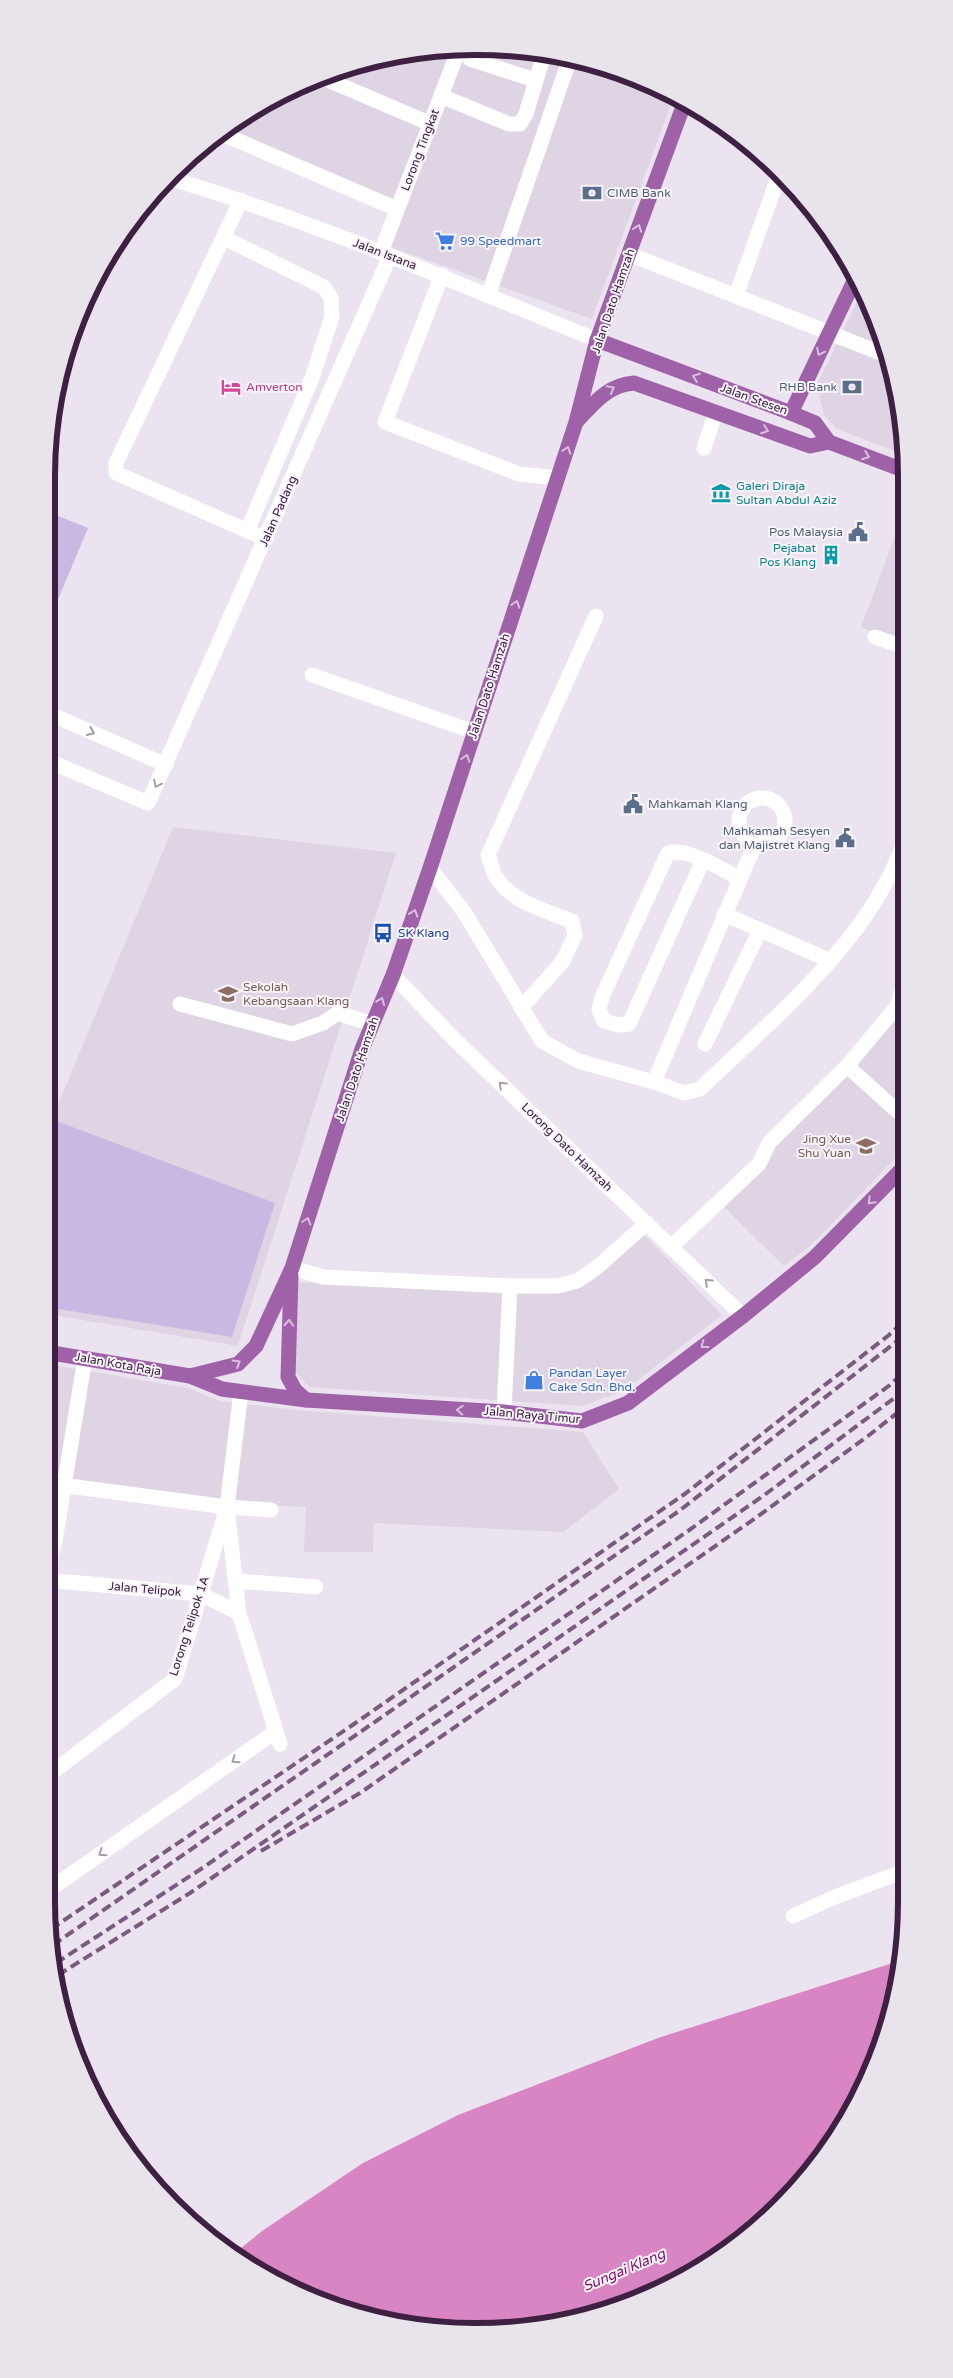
<svg xmlns="http://www.w3.org/2000/svg" width="953" height="2378" font-family="'Varela Round',sans-serif">
<style>
.built{fill:#ded4e3}
.green{fill:#c9b9e2}
.water{fill:#da85c3}
.lines{fill:none;stroke-linecap:round;stroke-linejoin:round}
.minor{stroke:#fff;stroke-width:15}
.major{stroke:#9f62a9;stroke-width:15}
.rail{stroke:#785b7e;stroke-width:4;stroke-dasharray:10 5;stroke-linecap:butt}
.oneway{stroke:#d9c1de}
.oneway2{stroke:#a89baa}
.labels{text-anchor:middle;dominant-baseline:central;stroke-width:4;stroke-linejoin:round;paint-order:stroke}
.street-label{font-size:12px;fill:#3d2042;stroke:#f8f4fa}
.service-label{font-size:12px;fill:#4e5e75;stroke:#f8f4fa;text-anchor:end}
.shop-label{font-size:12px;fill:#366cbe;stroke:#f8f4fa;text-anchor:start}
.hotel-label{font-size:12px;fill:#b23c85;stroke:#f8f4fa;text-anchor:start}
.culture-label{font-size:12px;fill:#0d838f;stroke:#f8f4fa;text-anchor:start}
.transit-label{font-size:12px;fill:#164399;stroke:#f8f4fa;text-anchor:start}
.education-label{font-size:12px;fill:#785e54;stroke:#f8f4fa;text-anchor:start}
.water-label{font-size:14px;font-style:italic;fill:#861266;stroke:#f8f4fa}
.rim{fill:none;stroke:#3d2042;stroke-width:6}
</style>
<rect width="100%" height="100%" fill="#ebe3ef"/>
<!-- built -->
<g class="built">
<path d="M505 47 588 61 673 99 592 319 391 247 406 205 221 133 262 104 338 69 421 50Z"/>
<path d="M863 289 903 420V454L837 429 824 415 817 385Z"/>
<path d="M903 515 904 643 861 627Z"/>
<path d="M173 827 396 853 238 1346 46 1314V1134Z"/>
<path d="M904 1005 905 1148 811 1245 784 1266 721 1204 772 1146Z"/>
<path d="M644 1235 722 1315 625 1390 582 1406 309 1387 295 1372 298 1282 556 1291Z"/>
<path d="M46 1364 188 1388 219 1401 296 1410 583 1432 619 1489 563 1532 374 1523 373 1552H304L306 1507 220 1503 46 1479Z"/>
</g>
<!-- green -->
<g class="green">
<path d="M46 511 88 528 46 628Z"/>
<path d="M59 1122 275 1203 232 1337 46 1307V1153Z"/>
</g>
<!-- water -->
<path class="water" d="M899 1961 892 2013 862 2092 818 2163 715 2259 641 2299 561 2323 420 2328 338 2309 262 2274 235 2253 262 2231 363 2163 458 2115 658 2038Z"/>
<g class="lines">
<!-- minor -->
<g class="minor">
<path d="M470 59 535 80"/>
<path d="M321 77 431 124"/>
<path d="M441 96 509 124H520L526 114 544 54"/>
<path d="M220 133 397 209"/>
<path d="M169 178C316 222 456 283 597 340"/>
<path d="M241 200 116 463V473L266 539"/>
<path d="M224 238 324 287 331 298 332 317 312 378 247 531"/>
<path d="M381 252 459 49"/>
<path d="M629 254 883 354"/>
<path d="M442 275 385 422 519 474 558 478"/>
<path d="M488 296 570 58"/>
<path d="M736 296 779 175"/>
<path d="M704 448 716 412"/>
<path d="M875 637 904 647"/>
<path d="M312 675 474 732"/>
<path d="M46 712 166 765"/>
<path d="M46 760 148 803 390 256"/>
<circle cx="762" cy="821" r="23"/>
<path d="M703 860 629 1024 618 1025 604 1021 599 1009 602 997 668 853C687 847 721 869 739 878"/>
<path d="M430 868 464 912 542 1041 578 1061 654 1082 684 1093 700 1089C775 1016 867 944 904 843"/>
<path d="M724 914 831 961"/>
<path d="M393 975 455 1040 743 1316"/>
<path d="M904 981 898 1005 847 1066 905 1118"/>
<path d="M180 1004 292 1034 323 1023 338 1013 372 1024"/>
<path d="M521 1008 563 961 575 935 572 921C546 911 511 902 496 877 492 870 491 862 488 855L596 616"/>
<path d="M705 1044 760 930"/>
<path d="M654 1082 755 844"/>
<path d="M672 1246 759 1164 769 1143 847 1066"/>
<path d="M292 1268 323 1277 510 1286H558L577 1281 595 1269 647 1223"/>
<path d="M241 1392 227 1507 239 1613 280 1744"/>
<path d="M504 1412 510 1286"/>
<path d="M46 1483 227 1507 271 1510"/>
<path d="M46 1570 55 1541 85 1358"/>
<path d="M46 1580 201 1594 239 1613"/>
<path d="M236 1581 316 1587"/>
<path d="M46 1777 175 1679 225 1514"/>
<path d="M46 1892 275 1732"/>
<path d="M793 1916 835 1897 907 1870"/>
</g>
<!-- major -->
<g class="major">
<path d="M597 340 791 413 815 423 829 442 903 470"/>
<path d="M791 413 856 277"/>
<path d="M577 421C595 402 608 385 634 383L810 446 829 442"/>
<path d="M291 1276 288 1377 295 1390 306 1400"/>
<path d="M46 1352 190 1376 222 1389 306 1400 504 1412 582 1421 628 1403 743 1316 815 1257 905 1166"/>
<path d="M190 1376 238 1364 256 1346 292 1268 362 1049 393 975 430 868 576 422 597 340 684 104"/>
</g>
<!-- rail -->
<g class="rail">
<path d="M261 1851 360 1793 757 1517 868 1436 906 1406"/>
<path d="M51 1929 354 1724 686 1493 889 1335 905 1320"/>
<path d="M53 1945 679 1511 905 1335"/>
<path d="M56 1963 204 1867 688 1531 890 1385 905 1371"/>
<path d="M58 1975 190 1893 763 1496 905 1390"/>
</g>
</g>
<!-- one-way arrows -->
<defs><path id="oneway-chevron" d="M-2-3.5L2.5 0L-2 3.5" fill="none" stroke-width="1.6" stroke-linecap="round" stroke-linejoin="round" transform="scale(1.25)"/></defs>
<g class="oneway">
<use href="#oneway-chevron" transform="translate(638 228) rotate(-70)"/>
<use href="#oneway-chevron" transform="translate(820 352) rotate(116)"/>
<use href="#oneway-chevron" transform="translate(696 377) rotate(-159)"/>
<use href="#oneway-chevron" transform="translate(611 389) rotate(-28)"/>
<use href="#oneway-chevron" transform="translate(765 430) rotate(20)"/>
<use href="#oneway-chevron" transform="translate(567 450) rotate(-72)"/>
<use href="#oneway-chevron" transform="translate(866 456) rotate(21)"/>
<use href="#oneway-chevron" transform="translate(516 604) rotate(-72)"/>
<use href="#oneway-chevron" transform="translate(466 758) rotate(-72)"/>
<use href="#oneway-chevron" transform="translate(414 913) rotate(-71)"/>
<use href="#oneway-chevron" transform="translate(381 1001) rotate(-67)"/>
<use href="#oneway-chevron" transform="translate(871 1201) rotate(134)"/>
<use href="#oneway-chevron" transform="translate(307 1221) rotate(-72)"/>
<use href="#oneway-chevron" transform="translate(289 1323) rotate(-87)"/>
<use href="#oneway-chevron" transform="translate(704 1345) rotate(143)"/>
<use href="#oneway-chevron" transform="translate(237 1363) rotate(-31)"/>
<use href="#oneway-chevron" transform="translate(460 1410) rotate(-177)"/>
</g>
<g class="oneway2">
<use href="#oneway-chevron" transform="translate(91 732) rotate(24)"/>
<use href="#oneway-chevron" transform="translate(157 784) rotate(116)"/>
<use href="#oneway-chevron" transform="translate(502 1085) rotate(-136)"/>
<use href="#oneway-chevron" transform="translate(708 1282) rotate(-136)"/>
<use href="#oneway-chevron" transform="translate(235 1760) rotate(145)"/>
<use href="#oneway-chevron" transform="translate(102 1853) rotate(145)"/>
</g>
<!-- icons -->
<defs>
<symbol id="bank-bare" viewBox="-9 -9 18 18"><path d="M-6-4H6V4H-6ZM0-2.3a2.3 2.3 0 1 0 0 4.6a2.3 2.3 0 1 0 0-4.6Z" fill="#5c6f8a" stroke="#f8f4fa" stroke-width="2.5" paint-order="stroke"/></symbol>
<symbol id="supermarket-bare" viewBox="-9 -9 18 18"><path d="M-6-5.5h2.5l.6 2H6L4.5 2H-2.5L-4.4-4H-6ZM-1.5 3.2a1.3 1.3 0 1 0 .1 0ZM3 3.2a1.3 1.3 0 1 0 .1 0Z" fill="#3f7fe0" stroke="#f8f4fa" stroke-width="2.5" paint-order="stroke"/></symbol>
<symbol id="hotel-bare" viewBox="-9 -9 18 18"><path d="M-6-4.5h1.5V1H6V5H4.5V3h-9V5H-6ZM-4 0a1.8 1.8 0 1 1 3.6 0ZM.5 0V-2.5h3Q6-2.5 6 0Z" fill="#d1479c" stroke="#f8f4fa" stroke-width="2.5" paint-order="stroke"/></symbol>
<symbol id="museum-bare" viewBox="-9 -9 18 18"><path d="M0-6L6-3V-2H-6V-3ZM-5-1h2V3h-2ZM-1-1h2V3h-2ZM3-1h2V3H3ZM-6 4H6V6H-6Z" fill="#0f9aa8" stroke="#f8f4fa" stroke-width="2.5" paint-order="stroke"/></symbol>
<symbol id="civic-bare" viewBox="-9 -9 18 18"><path d="M-.6-6.5H3V-4.5H.6V-3L4-1V1h2V6H-6V1h2V-1L-.6-3ZM-1.2 2.5V6h2.4V2.5Z" fill="#5c6f8a" stroke="#f8f4fa" stroke-width="2.5" paint-order="stroke"/></symbol>
<symbol id="building-bare" viewBox="-9 -9 18 18"><path d="M-4-6H4V6H1V3H-1V6H-4ZM-2.5-4.3h1.7v1.8h-1.7ZM.8-4.3h1.7v1.8H.8ZM-2.5-1h1.7V.8h-1.7ZM.8-1h1.7V.8H.8Z" fill="#0f9aa8" stroke="#f8f4fa" stroke-width="2.5" paint-order="stroke"/></symbol>
<symbol id="bus-bare" viewBox="-9 -9 18 18"><path d="M-5-6H5V4H4V6H2V4H-2V6H-4V4H-5ZM-3.5-4V0h7V-4ZM-3.5 1.2v1.5H-2V1.2ZM2 1.2v1.5H3.5V1.2Z" fill="#1a4fb4" stroke="#f8f4fa" stroke-width="2.5" paint-order="stroke"/></symbol>
<symbol id="school-bare" viewBox="-9 -9 18 18"><path d="M0-5L7-2L0 1L-7-2ZM-4 1L0 2.5L4 1V4Q0 6-4 4Z" fill="#8d6e63" stroke="#f8f4fa" stroke-width="2.5" paint-order="stroke"/></symbol>
<symbol id="university-bare" viewBox="-9 -9 18 18"><path d="M0-5L7-2L0 1L-7-2ZM-4 1L0 2.5L4 1V4Q0 6-4 4Z" fill="#8d6e63" stroke="#f8f4fa" stroke-width="2.5" paint-order="stroke"/></symbol>
<symbol id="shop-bare" viewBox="-9 -9 18 18"><path d="M-5-2.5h2.3a2.7 3.5 0 0 1 5.4 0H5L5.5 6h-11ZM-1.5-2.5h3a1.5 2.3 0 0 0-3 0Z" fill="#3f7fe0" stroke="#f8f4fa" stroke-width="2.5" paint-order="stroke"/></symbol>
</defs>
<g fill-rule="evenodd">
<use href="#bank-bare" x="578" y="179" width="28" height="28"/>
<use href="#supermarket-bare" x="431" y="227" width="28" height="28"/>
<use href="#hotel-bare" x="217" y="373" width="28" height="28"/>
<use href="#bank-bare" x="838" y="373" width="28" height="28"/>
<use href="#museum-bare" x="707" y="479" width="28" height="28"/>
<use href="#civic-bare" x="844" y="518" width="28" height="28"/>
<use href="#building-bare" x="817" y="541" width="28" height="28"/>
<use href="#civic-bare" x="619" y="790" width="28" height="28"/>
<use href="#civic-bare" x="831" y="824" width="28" height="28"/>
<use href="#bus-bare" x="369" y="919" width="28" height="28"/>
<use href="#school-bare" x="214" y="980" width="28" height="28"/>
<use href="#university-bare" x="852" y="1132" width="28" height="28"/>
<use href="#shop-bare" x="520" y="1366" width="28" height="28"/>
</g>
<g class="labels">
<!-- street labels -->
<g class="street-label">
<text transform="translate(420 150) rotate(-69)">Lorong Tingkat</text>
<text transform="translate(385 254) rotate(21)">Jalan Istana</text>
<text transform="translate(613 301) rotate(-71)">Jalan Dato Hamzah</text>
<text transform="translate(754 399) rotate(20)">Jalan Stesen</text>
<text transform="translate(278 511) rotate(-66)">Jalan Padang</text>
<text transform="translate(489 686) rotate(-72)">Jalan Dato Hamzah</text>
<text transform="translate(357 1069) rotate(-71)">Jalan Dato Hamzah</text>
<text transform="translate(567 1147) rotate(44)">Lorong Dato Hamzah</text>
<text transform="translate(118 1364) rotate(10)">Jalan Kota Raja</text>
<text transform="translate(532 1415) rotate(5)">Jalan Raya Timur</text>
<text transform="translate(145 1589) rotate(5)">Jalan Telipok</text>
<text transform="translate(189 1626) rotate(-72)">Lorong Telipok 1A</text>
</g>
<!-- service labels -->
<g class="service-label">
<text x="607" y="193" text-anchor="start">CIMB Bank</text>
<text x="837" y="387">RHB Bank</text>
<text x="843" y="532">Pos Malaysia</text>
<text x="648" y="804" text-anchor="start">Mahkamah Klang</text>
<text x="830" y="831">Mahkamah Sesyen<tspan x="830" dy="14">dan Majistret Klang</tspan></text>
</g>
<!-- shop labels -->
<g class="shop-label">
<text x="460" y="241">99 Speedmart</text>
<text x="549" y="1373">Pandan Layer<tspan x="549" dy="14">Cake Sdn. Bhd.</tspan></text>
</g>
<!-- hotel labels -->
<g class="hotel-label">
<text x="246" y="387">Amverton</text>
</g>
<!-- culture labels -->
<g class="culture-label">
<text x="736" y="486">Galeri Diraja<tspan x="736" dy="14">Sultan Abdul Aziz</tspan></text>
<text x="816" y="548" text-anchor="end">Pejabat<tspan x="816" dy="14">Pos Klang</tspan></text>
</g>
<!-- transit labels -->
<g class="transit-label">
<text x="398" y="933">SK Klang</text>
</g>
<!-- education labels -->
<g class="education-label">
<text x="243" y="987">Sekolah<tspan x="243" dy="14">Kebangsaan Klang</tspan></text>
<text x="851" y="1139" text-anchor="end">Jing Xue<tspan x="851" dy="14">Shu Yuan</tspan></text>
</g>
<!-- water labels -->
<g class="water-label">
<text transform="translate(624 2270) rotate(-23)">Sungai Klang</text>
</g>
</g>
<!-- crop -->
<path d="M0 0H953V2378H0ZM476 55H477A421 421 0 0 1 898 476V1902A421 421 0 0 1 477 2323H476A421 421 0 0 1 55 1902V476A421 421 0 0 1 476 55Z" fill="#e9e3eb" fill-rule="evenodd"/>
<path class="rim" d="M476 55H477A421 421 0 0 1 898 476V1902A421 421 0 0 1 477 2323H476A421 421 0 0 1 55 1902V476A421 421 0 0 1 476 55Z"/>
</svg>
